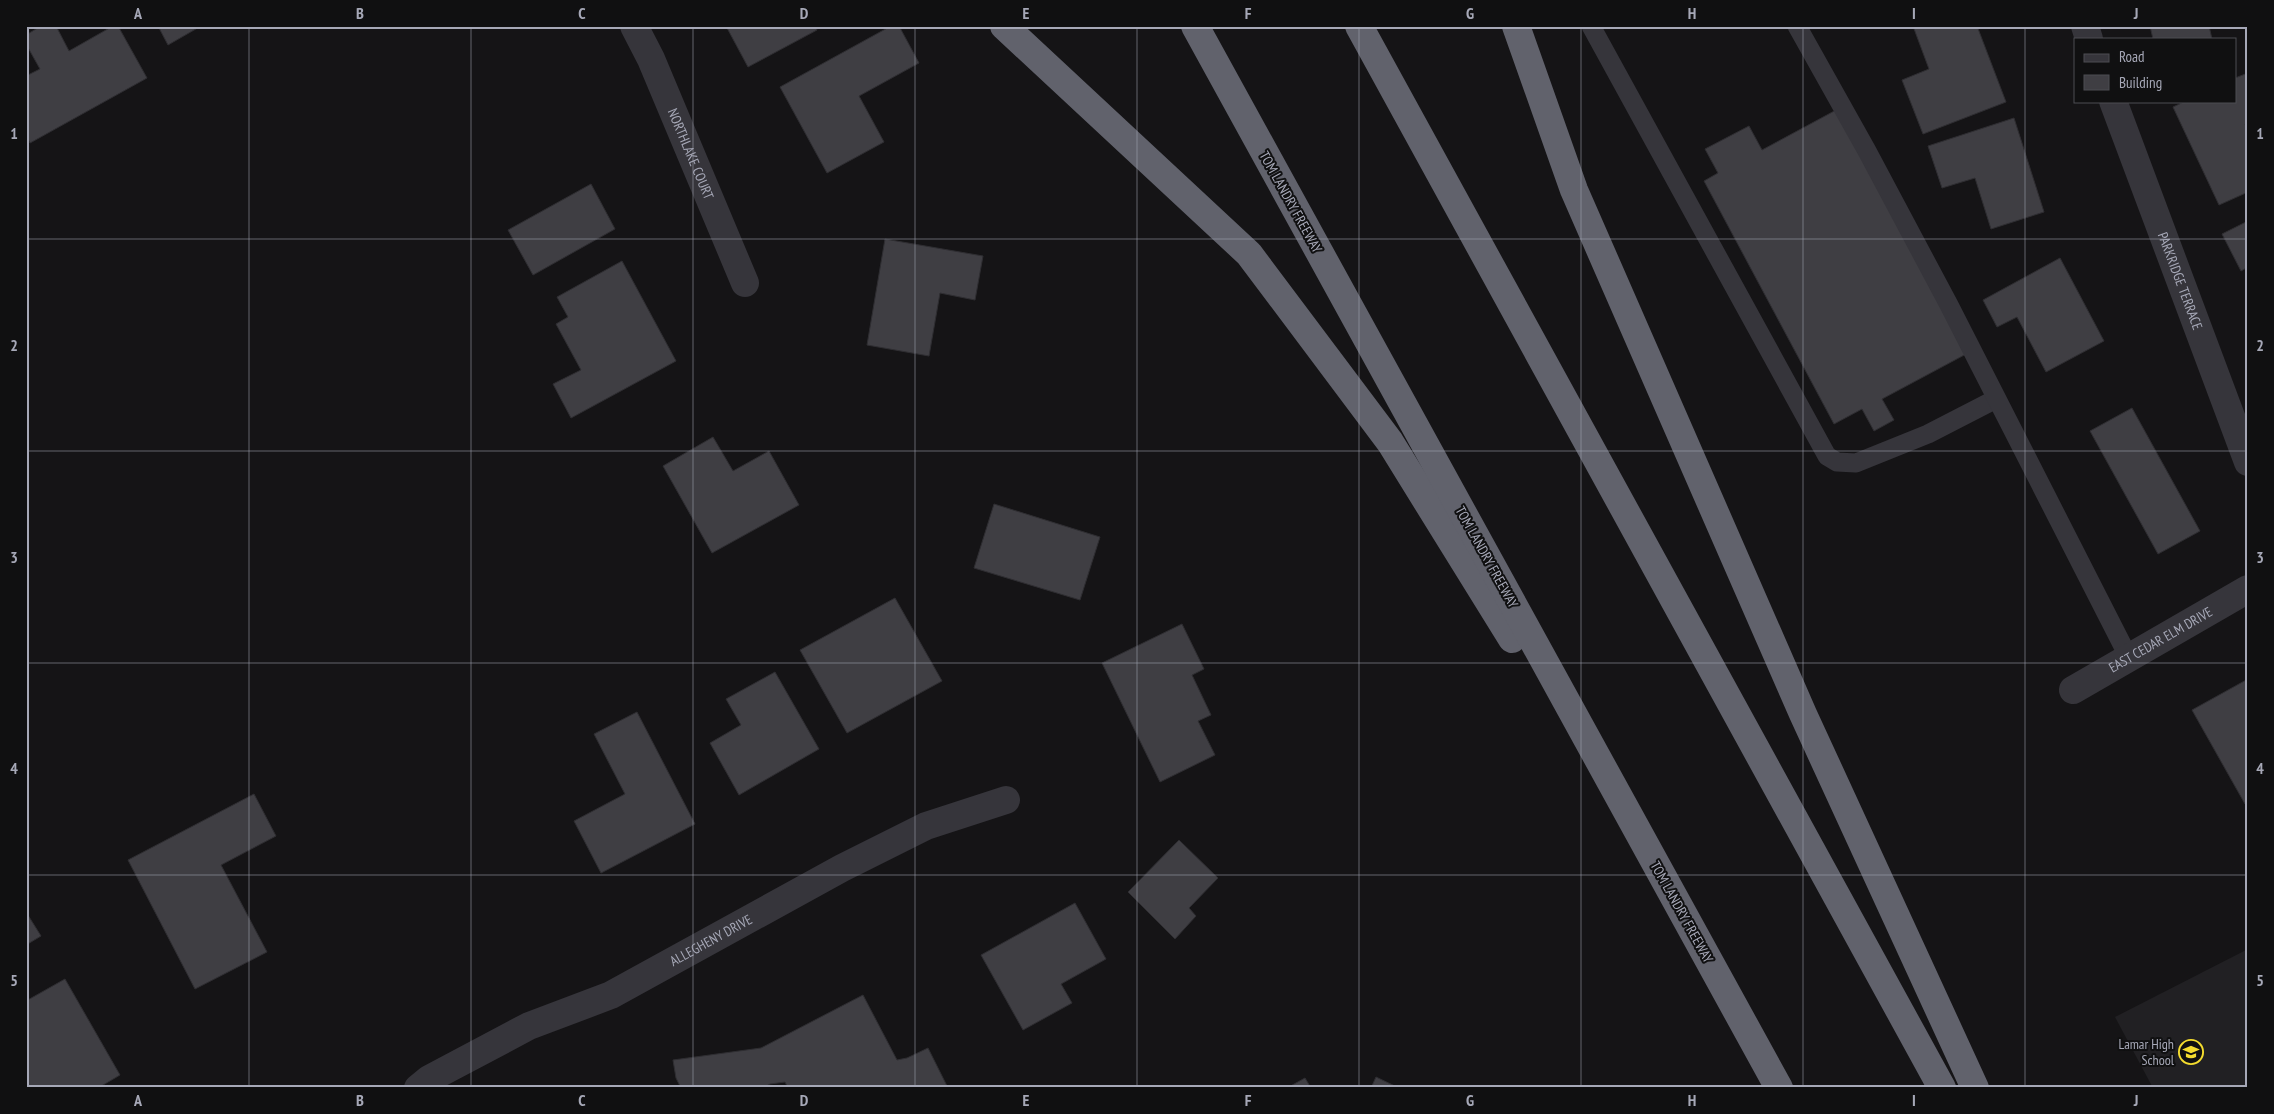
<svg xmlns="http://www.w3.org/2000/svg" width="2274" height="1114" font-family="'PT Sans Narrow',sans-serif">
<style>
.built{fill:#212023}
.building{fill:#3f3e43;stroke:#2f2e32}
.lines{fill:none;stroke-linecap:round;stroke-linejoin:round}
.lane{stroke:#36353b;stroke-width:19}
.street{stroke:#36353b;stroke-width:28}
.highway{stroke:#61626c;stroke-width:28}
.grid{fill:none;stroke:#a6a8b7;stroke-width:1;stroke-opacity:0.55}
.labels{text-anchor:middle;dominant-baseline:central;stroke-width:4;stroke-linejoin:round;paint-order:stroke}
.street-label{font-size:14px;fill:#a6a8b7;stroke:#101011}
.poi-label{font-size:14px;fill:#a6a8b7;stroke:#101011;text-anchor:end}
.neatline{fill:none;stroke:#a6a8b7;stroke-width:2}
.grid-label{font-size:16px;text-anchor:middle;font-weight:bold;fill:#a6a8b7}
</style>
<rect width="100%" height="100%" fill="#151416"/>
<!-- built -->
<path class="built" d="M2248 949V1088H2153L2115 1017Z"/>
<!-- building -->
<g class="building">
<path d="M41 26H56L69 51 113 26H118L147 78 30 143 26 135V76L40 69 26 44V35Z"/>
<path d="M158 26H201L168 45Z"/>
<path d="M726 26H815L817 30 748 67Z"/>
<path d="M891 26H899L919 63 859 96 884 142 827 173 780 87Z"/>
<path d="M1913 26H1977L2006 102 1923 134 1902 80 1929 69Z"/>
<path d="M2150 26H2209L2212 39H2153Z"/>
<path d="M2248 73V122L2245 124 2248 130V192L2219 205 2173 107 2186 101H2235V78Z"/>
<path d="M1838 109 1968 353 1882 399 1894 420 1874 431 1862 409 1834 424 1704 181 1718 173 1705 149 1749 126 1762 150Z"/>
<path d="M2014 118 2044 212 1991 229 1975 178 1942 188 1928 146Z"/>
<path d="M591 184 615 229 533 275 508 230Z"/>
<path d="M2248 221V267L2241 271 2222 234Z"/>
<path d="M885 239 983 256 975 300 940 293 929 356 867 345Z"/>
<path d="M2060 258 2104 341 2046 372 2017 317 1997 327 1983 300Z"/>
<path d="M622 261 676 361 571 418 553 384 581 370 556 324 568 317 557 297Z"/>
<path d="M2132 408 2200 531 2158 554 2090 431Z"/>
<path d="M713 437 733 471 769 451 799 505 712 553 663 466Z"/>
<path d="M994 504 1100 537 1080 600 974 568Z"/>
<path d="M895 598 942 681 847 733 800 650Z"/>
<path d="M1182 624 1204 669 1192 675 1211 715 1198 721 1215 755 1160 782 1102 663Z"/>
<path d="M775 672 819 749 739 795 710 743 741 725 726 699Z"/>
<path d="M2248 679V803L2245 804 2192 710Z"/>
<path d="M637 712 695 824 601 873 574 821 625 794 594 734Z"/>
<path d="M254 794 276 836 221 865 267 952 195 989 128 860Z"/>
<path d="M1179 840 1218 878 1189 908 1196 916 1175 939 1128 892Z"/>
<path d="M1075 903 1106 959 1061 984 1072 1003 1023 1030 981 955Z"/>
<path d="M26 912 41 936 26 945Z"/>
<path d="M65 979 120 1075 98 1088H26V1001Z"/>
<path d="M863 995 897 1060 907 1058 928 1048 948 1088H788L785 1082 770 1084 763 1088H681L676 1078 673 1060 761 1048Z"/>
<path d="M1376 1077 1399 1088H1371Z"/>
<path d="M1305 1078 1311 1088H1287Z"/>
</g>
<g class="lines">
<!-- lane -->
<g class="lane">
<path d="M1591 26 1827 456 1837 462 1856 463 1928 434 1996 399"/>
<path d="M1797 26 1867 151 1949 305 2129 658"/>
</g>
<!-- street -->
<g class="street">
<path id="s1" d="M634 26 651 59 745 283"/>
<path d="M2085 26 2089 39"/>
<path id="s2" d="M2113 101 2248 462"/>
<path id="s3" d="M2073 690 2248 589"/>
<path id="s4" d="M418 1088 429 1079 529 1026 611 995 842 868 926 826 1006 800"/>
</g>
<!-- highway -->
<g class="highway">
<path d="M1004 26 1249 254 1390 442 1512 639"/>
<path d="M1195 26 1779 1088"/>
<path d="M1359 26 1942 1088"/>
<path d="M1516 26 1574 190 1803 714 1975 1088"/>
</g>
</g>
<!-- grid -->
<path class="grid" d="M249 26V1088M471 26V1088M693 26V1088M915 26V1088M1137 26V1088M1359 26V1088M1581 26V1088M1803 26V1088M2025 26V1088M26 239H2248M26 451H2248M26 663H2248M26 875H2248"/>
<!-- icons -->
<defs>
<symbol id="school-ring" viewBox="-11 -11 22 22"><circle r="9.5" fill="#101011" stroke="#f4dc2f" stroke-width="1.5"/><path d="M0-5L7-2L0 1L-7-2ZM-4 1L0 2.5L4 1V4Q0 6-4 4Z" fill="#f4dc2f"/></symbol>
</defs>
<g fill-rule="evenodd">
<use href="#school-ring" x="2177" y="1038" width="28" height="28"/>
</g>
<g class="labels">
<!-- street labels -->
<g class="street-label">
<text stroke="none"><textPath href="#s1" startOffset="140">NORTHLAKE COURT</textPath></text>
<text transform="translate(1291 202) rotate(61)">TOM LANDRY FREEWAY</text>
<text stroke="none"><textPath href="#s2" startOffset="192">PARKRIDGE TERRACE</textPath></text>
<text transform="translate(1487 557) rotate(61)">TOM LANDRY FREEWAY</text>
<text stroke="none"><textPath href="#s3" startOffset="101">EAST CEDAR ELM DRIVE</textPath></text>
<text transform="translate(1682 912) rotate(61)">TOM LANDRY FREEWAY</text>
<text stroke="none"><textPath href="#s4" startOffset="329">ALLEGHENY DRIVE</textPath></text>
</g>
<!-- poi labels -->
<g class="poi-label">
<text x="2174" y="1044">Lamar High<tspan x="2174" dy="16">School</tspan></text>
</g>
</g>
<!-- border -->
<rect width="2274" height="1114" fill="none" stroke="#101011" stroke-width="55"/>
<!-- legend -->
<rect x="2074" y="38" width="162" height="65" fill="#101011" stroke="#4c4d53"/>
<rect x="2084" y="54" width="25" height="8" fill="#36353b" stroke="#4c4d53"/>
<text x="2119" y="62" font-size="15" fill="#a6a8b7">Road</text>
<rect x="2084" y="75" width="25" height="15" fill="#3f3e43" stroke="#4c4d53"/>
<text x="2119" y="88" font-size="15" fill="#a6a8b7">Building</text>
<rect x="28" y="28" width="2218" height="1058" class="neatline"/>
<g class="grid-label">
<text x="138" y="19">A</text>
<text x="360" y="19">B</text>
<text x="582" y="19">C</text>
<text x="804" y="19">D</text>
<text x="1026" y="19">E</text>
<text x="1248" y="19">F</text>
<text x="1470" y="19">G</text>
<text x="1692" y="19">H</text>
<text x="1914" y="19">I</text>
<text x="2136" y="19">J</text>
<text x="14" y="139">1</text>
<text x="2260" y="139">1</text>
<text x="14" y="351">2</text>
<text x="2260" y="351">2</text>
<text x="14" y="563">3</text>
<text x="2260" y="563">3</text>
<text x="14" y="774">4</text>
<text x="2260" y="774">4</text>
<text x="14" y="986">5</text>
<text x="2260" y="986">5</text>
<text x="138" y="1106">A</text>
<text x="360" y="1106">B</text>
<text x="582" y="1106">C</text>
<text x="804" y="1106">D</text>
<text x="1026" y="1106">E</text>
<text x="1248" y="1106">F</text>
<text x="1470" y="1106">G</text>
<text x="1692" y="1106">H</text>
<text x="1914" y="1106">I</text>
<text x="2136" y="1106">J</text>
</g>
</svg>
